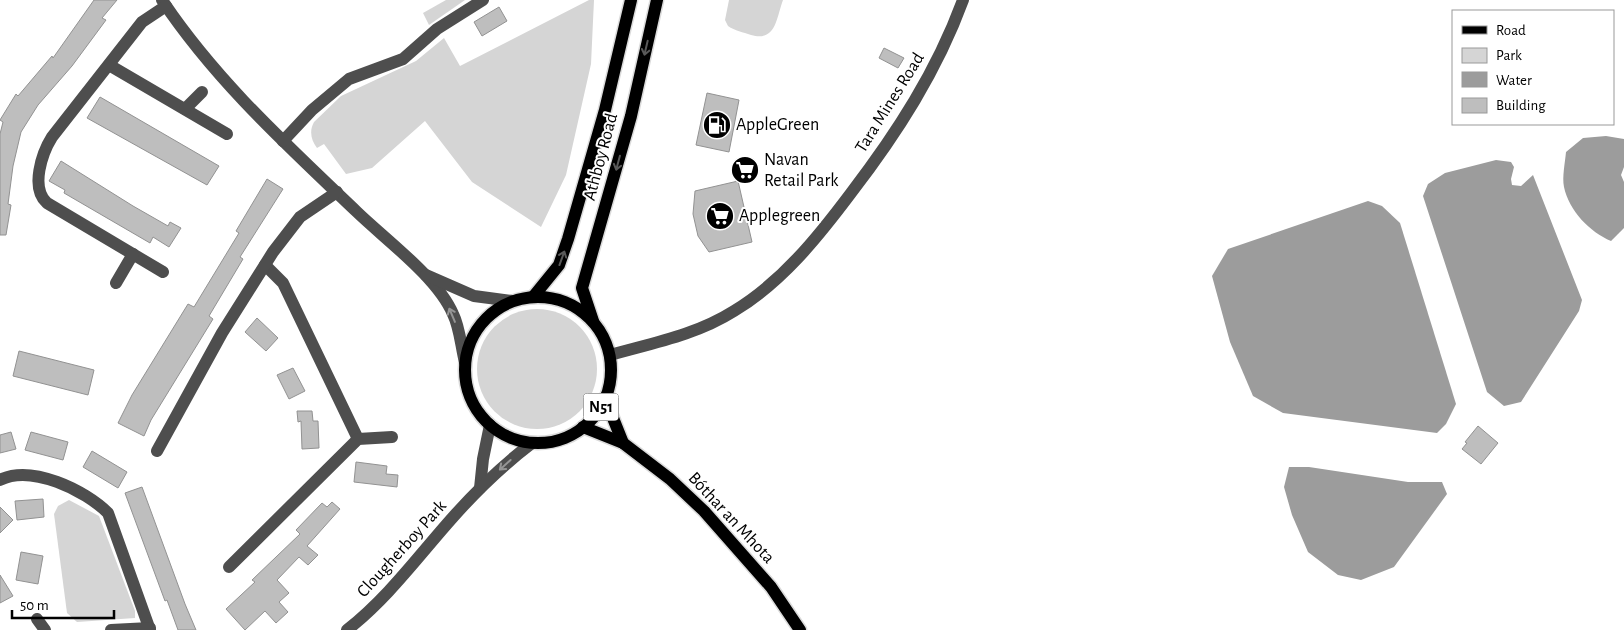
<svg xmlns="http://www.w3.org/2000/svg" width="1624" height="630" font-family="'Alegreya Sans',sans-serif">
<style>
.green{fill:#d5d5d5}
.water{fill:#9c9c9c}
.building{fill:#bebebe;stroke:#929292}
.lines{fill:none;stroke-linecap:round;stroke-linejoin:round}
.major-casing{stroke:#dbdbdb;stroke-width:15}
.minor{stroke:#4e4e4e;stroke-width:12}
.major{stroke:#000;stroke-width:12}
.oneway{stroke:#595959}
.oneway2{stroke:#959595}
.labels{text-anchor:middle;dominant-baseline:central;stroke-width:4;stroke-linejoin:round;paint-order:stroke}
.shield{fill:#fff;stroke:#4c4c4c;stroke-width:1}
.shield-label{font-size:16px;font-weight:bold;fill:#000}
.street-label{font-size:18px;fill:#000;stroke:#fff}
.poi-label{font-size:18px;fill:#000;stroke:#fff;text-anchor:start}
</style>
<rect width="100%" height="100%" fill="#fff"/>
<!-- green -->
<g class="green">
<path d="M446 0H465L429 25 423 13Z"/>
<path d="M589 0H594L591 64 566 175 541 227 472 182 425 121 372 168 346 174 324 144 317 148C311 140 309 131 314 122L341 96 416 61 444 38 460 66Z"/>
<path d="M729 0H783C776 19 776 42 751 35 743 32 735 31 728 26L725 20Z"/>
<circle cx="537" cy="369" r="60"/>
<path d="M69 500 99 516 135 611V618L77 622 67 613 54 514 58 506Z"/>
</g>
<!-- water -->
<g class="water">
<path d="M1606 136 1624 139V167L1621 175 1624 182V228L1611 241C1590 232 1569 211 1564 187 1562 177 1565 163 1566 152L1583 138Z"/>
<path d="M1496 160 1511 162 1514 167 1511 179 1512 185 1521 186 1533 175 1582 300 1579 311 1521 402 1504 406 1487 392 1423 196 1428 184 1445 173Z"/>
<path d="M1368 201 1382 206 1400 223 1456 404 1446 424 1437 433 1283 413 1253 396 1230 342 1212 276 1228 249Z"/>
<path d="M1289 467H1309L1408 482H1442L1447 494 1394 567 1361 580 1338 575 1308 552 1292 515 1284 487Z"/>
</g>
<!-- building -->
<g class="building">
<path d="M94 0H117L102 18 106 20 72 66 38 105 21 132 13 166 8 204 11 205 6 235H0V134L3 122 0 120 16 94 18 96 52 56 53 58Z"/>
<path d="M499 7 507 21 482 36 474 22Z"/>
<path d="M884 48 904 58 898 68 879 58Z"/>
<path d="M707 93 739 100 729 152 696 145Z"/>
<path d="M100 97 219 166 207 185 87 118Z"/>
<path d="M61 161 133 206 168 226 170 222 181 228 169 247 153 237 150 243 64 193 65 190 49 181Z"/>
<path d="M267 179 283 189 240 257 243 259 209 316 213 319 151 420 144 436 118 423 132 395 188 304 194 307 239 233 236 231Z"/>
<path d="M738 181 752 242 709 252 698 236 693 214 695 191Z"/>
<path d="M257 318 278 338 266 351 245 332Z"/>
<path d="M19 351 94 370 88 395 13 376Z"/>
<path d="M293 368 305 391 289 399 277 375Z"/>
<path d="M297 411H312L313 421H318L319 448 302 449 301 421 298 422Z"/>
<path d="M1478 426 1498 443 1481 464 1462 449 1467 443 1465 442Z"/>
<path d="M11 432 16 449 0 453V435Z"/>
<path d="M31 432 68 442 63 460 25 450Z"/>
<path d="M92 451 127 472 118 488 83 467Z"/>
<path d="M356 462 387 466 386 474 398 475 397 487 354 482Z"/>
<path d="M142 487 185 604 196 630H178L167 600 165 601 125 493Z"/>
<path d="M43 499 44 517 17 520 15 501Z"/>
<path d="M332 502 340 509 307 546 318 555 308 565 299 557 277 580 289 593 279 602 288 612 276 623 265 611 245 630 226 609 255 582 252 580 300 534 296 530 322 503 327 507Z"/>
<path d="M0 507 13 520 0 533Z"/>
<path d="M21 552 43 556 38 584 16 580Z"/>
<path d="M0 575 13 596 0 603Z"/>
</g>
<g class="lines">
<defs>
<g id="major">
<path d="M533 297 559 265 568 239 605 110 631 0"/>
<circle cx="538" cy="370" r="73"/>
<path d="M593 321 582 288 631 116 657 0"/>
<path d="M607 395 611 413 623 443"/>
<path d="M583 427 623 443 670 479 704 511 771 587 800 630"/>
</g>
</defs>
<!-- major casing -->
<use href="#major" class="major-casing"/>
<!-- minor -->
<g class="minor">
<path d="M162 0C216 81 288 146 357 212 386 240 437 277 453 314 460 328 461 347 465 362"/>
<path d="M109 65 227 134"/>
<path d="M185 109 202 92"/>
<path d="M283 141 312 110 349 79 403 59 437 29 483 0"/>
<path d="M265 265 283 283 358 439"/>
<path d="M163 272 47 203C30 188 42 153 52 137L142 22 166 6"/>
<path d="M426 275 474 296 512 301"/>
<path d="M116 283 133 254"/>
<path d="M610 355C653 343 696 335 734 311 782 282 818 237 851 193 897 133 937 71 963 0"/>
<path d="M157 451 222 333 273 252 300 217 337 192"/>
<path d="M0 480C31 464 85 490 108 513L150 630"/>
<path d="M480 488 483 459 490 425"/>
<path d="M229 567 358 439 392 437"/>
<path d="M37 619 45 630"/>
<path d="M111 630 150 628"/>
<path d="M347 630C389 597 419 555 454 516 478 489 503 465 532 443"/>
</g>
<!-- major -->
<use href="#major" class="major"/>
</g>
<!-- one-way arrows -->
<defs><path id="oneway-shaft" d="M-6 0H5M1.5-3L5.5 0L1.5 3" fill="none" stroke-width="1.6" stroke-linecap="round" stroke-linejoin="round" transform="scale(1.25)"/></defs>
<g class="oneway">
<use href="#oneway-shaft" transform="translate(646 48) rotate(103)"/>
<use href="#oneway-shaft" transform="translate(618 163) rotate(105)"/>
<use href="#oneway-shaft" transform="translate(562 258) rotate(-70)"/>
</g>
<g class="oneway2">
<use href="#oneway-shaft" transform="translate(452 315) rotate(-113)"/>
<use href="#oneway-shaft" transform="translate(505 465) rotate(138)"/>
</g>
<!-- icons -->
<defs>
<symbol id="fuel-disc" viewBox="-11 -11 22 22"><circle r="9.5" fill="#000" stroke="#fff"/><path d="M-5.5-6h7V0h2V4h1.3V-2.5L3-4.5l.8-.8L6-3V5H2.5V1h-1V6h-7ZM-4.2-4.7v3.2H.2V-4.7Z" fill="#fff"/></symbol>
<symbol id="supermarket-disc" viewBox="-11 -11 22 22"><circle r="9.5" fill="#000" stroke="#fff"/><path d="M-6-5.5h2.5l.6 2H6L4.5 2H-2.5L-4.4-4H-6ZM-1.5 3.2a1.3 1.3 0 1 0 .1 0ZM3 3.2a1.3 1.3 0 1 0 .1 0Z" fill="#fff"/></symbol>
</defs>
<g fill-rule="evenodd">
<use href="#fuel-disc" x="701" y="109" width="32" height="32"/>
<use href="#supermarket-disc" x="729" y="154" width="32" height="32"/>
<use href="#supermarket-disc" x="704" y="200" width="32" height="32"/>
</g>
<g class="labels">
<!-- shield labels -->
<rect class="shield" x="583.5" y="393.5" width="35" height="27" rx="4"/>
<g class="shield-label">
<text x="601" y="407">N51</text>
</g>
<!-- street labels -->
<g class="street-label">
<text transform="translate(890 103) rotate(-58)">Tara Mines Road</text>
<text transform="translate(601 157) rotate(-75)">Athboy Road</text>
<text transform="translate(731 518) rotate(47)">Bóthar an Mhota</text>
<text transform="translate(402 549) rotate(-48)">Clougherboy Park</text>
</g>
<!-- poi labels -->
<g class="poi-label">
<text x="736" y="125">AppleGreen</text>
<text x="764" y="160">Navan<tspan x="764" dy="21">Retail Park</tspan></text>
<text x="739" y="216">Applegreen</text>
</g>
</g>
<!-- legend -->
<rect x="1452" y="10" width="162" height="115" fill="#ffffff" stroke="#999999"/>
<rect x="1462" y="26" width="25" height="8" fill="#000000" stroke="#999999"/>
<text x="1496" y="35" font-size="15" fill="#000000">Road</text>
<rect x="1462" y="48" width="25" height="15" fill="#d5d5d5" stroke="#999999"/>
<text x="1496" y="60" font-size="15" fill="#000000">Park</text>
<rect x="1462" y="72" width="25" height="15" fill="#9c9c9c" stroke="#999999"/>
<text x="1496" y="85" font-size="15" fill="#000000">Water</text>
<rect x="1462" y="98" width="25" height="15" fill="#bebebe" stroke="#999999"/>
<text x="1496" y="110" font-size="15" fill="#000000">Building</text>
<!-- scale -->
<path d="M12 610v8h102v-8" fill="none" stroke="#000000" stroke-width="2.5"/>
<text x="20" y="610" font-size="15" fill="#000000" stroke="#ffffff" stroke-width="4" paint-order="stroke">50 m</text>
</svg>
